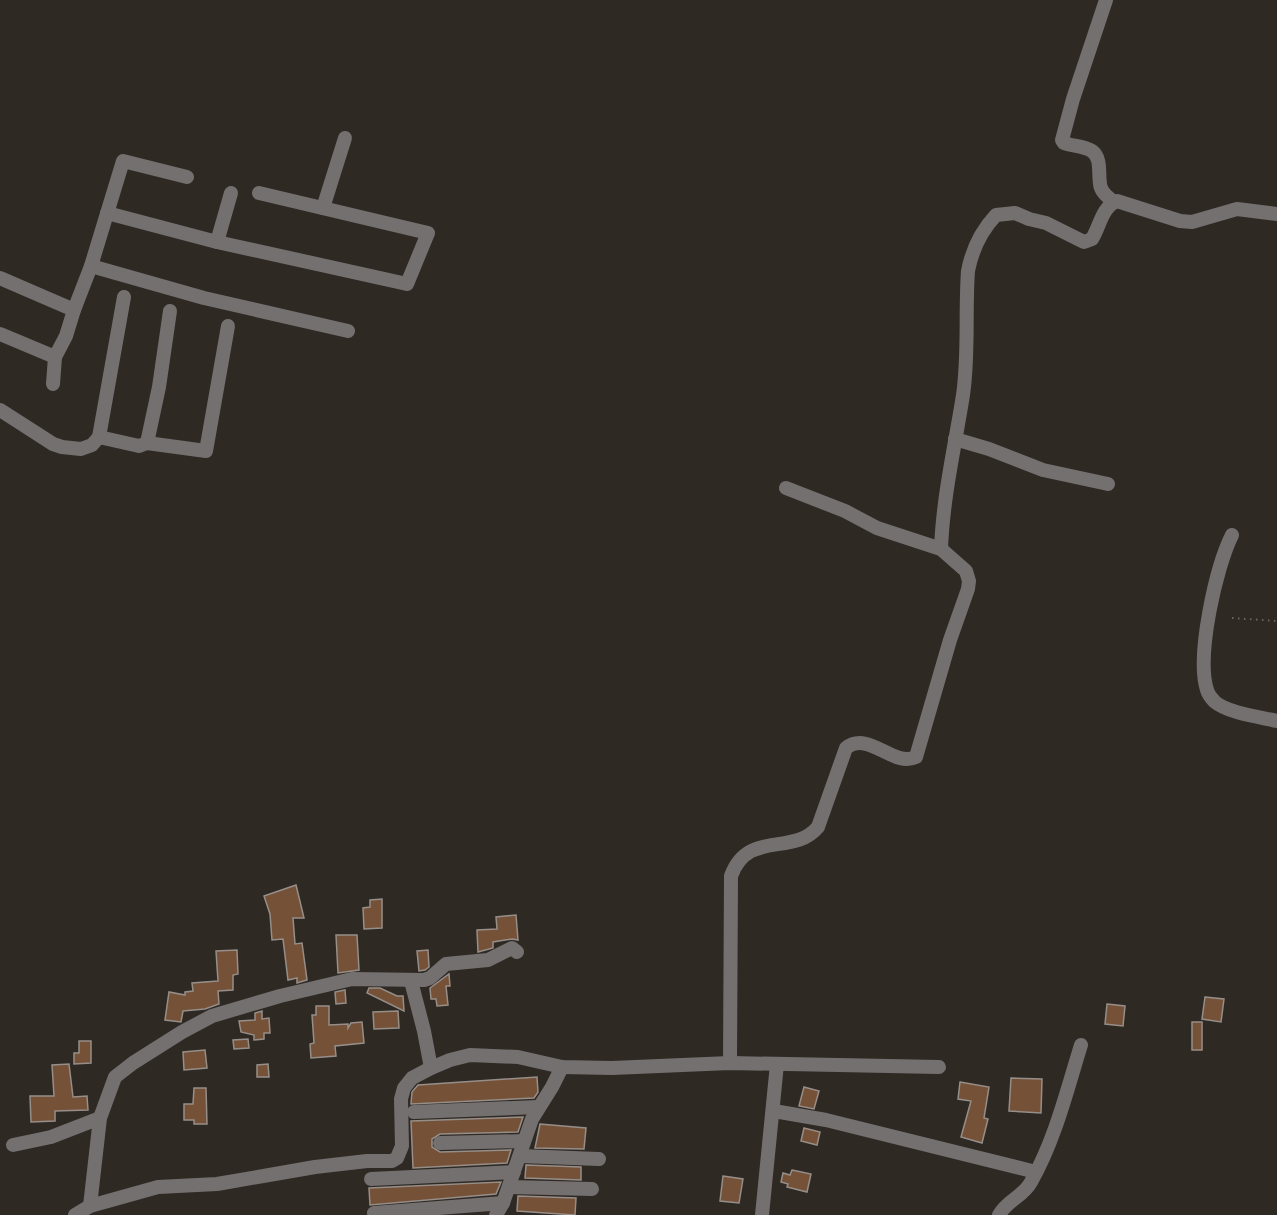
<svg xmlns="http://www.w3.org/2000/svg" width="1277" height="1215" font-family="Raleway,sans-serif">
<style>
.building{fill:#755138;stroke:#968e89;stroke-width:1.5}
.lines{fill:none;stroke-linecap:round;stroke-linejoin:round}
.path{stroke:#6c6662;stroke-width:2;stroke-dasharray:1.5 4.5;stroke-linecap:butt}
.minor{stroke:#757070;stroke-width:14}
</style>
<rect width="100%" height="100%" fill="#2f2924"/>
<!-- building -->
<g class="building">
<path d="M296 885 304 918H293L295 944 302 943 307 980 297 983V978L288 980 283 939 272 940 270 914 264 896Z"/>
<path d="M382 899V928L364 929 363 908 370 907V900Z"/>
<path d="M516 915 518 940 512 939 493 942V948L478 952 477 930 497 929 496 917Z"/>
<path d="M336 935H357L359 970 338 973Z"/>
<path d="M237 950 238 974 233 975V990L218 991 219 1004 205 1009 183 1011 181 1022 165 1020 169 992 185 995V992L193 991 192 983 218 981 216 951Z"/>
<path d="M428 950 429 967 425 970 419 971 417 951Z"/>
<path d="M449 974 450 986H446L448 1005 437 1006 436 999H431L430 988Z"/>
<path d="M369 988H380L397 996H403L404 1011 367 993Z"/>
<path d="M345 990 346 1003 336 1004 335 992Z"/>
<path d="M1205 997 1224 999 1221 1022 1202 1019Z"/>
<path d="M1107 1004 1125 1006 1123 1026 1105 1024Z"/>
<path d="M316 1006H329V1025L348 1024V1028L351 1023 362 1022 364 1043 335 1046 336 1056 311 1058 310 1044 314 1043 312 1015H316Z"/>
<path d="M262 1011V1019L269 1018 270 1033H264V1039L254 1040V1035L241 1032 239 1021 255 1020V1013Z"/>
<path d="M398 1011 399 1028 374 1029 373 1012Z"/>
<rect x="1192" y="1022" width="10" height="28"/>
<path d="M248 1039 249 1048 234 1049 233 1040Z"/>
<path d="M79 1041H91V1063L74 1064V1053H79Z"/>
<path d="M205 1050 207 1068 184 1070 183 1052Z"/>
<path d="M69 1064 73 1097 87 1096 88 1110 55 1111V1121L31 1122 30 1096H54L52 1065Z"/>
<path d="M268 1064 269 1077H257V1065Z"/>
<path d="M537 1077 538 1092 534 1098 411 1104 412 1092 418 1085Z"/>
<path d="M1011 1078 1042 1079 1041 1113 1009 1111Z"/>
<path d="M960 1082 989 1087 984 1118 988 1119 982 1143 961 1137 971 1101 958 1099Z"/>
<path d="M804 1087 819 1091 814 1109 799 1106Z"/>
<path d="M194 1088H206L207 1124H194V1120H184V1104H193Z"/>
<path d="M523 1117 518 1132 440 1134 432 1139V1147L440 1152 511 1150 507 1163 413 1168 411 1121Z"/>
<path d="M540 1124 586 1128 584 1149 535 1148Z"/>
<path d="M804 1128 820 1132 817 1145 801 1141Z"/>
<path d="M526 1165 581 1167V1180L525 1178Z"/>
<path d="M792 1170 811 1174 807 1192 787 1187 788 1184 781 1182 783 1173 790 1175Z"/>
<path d="M723 1176 743 1179 739 1203 720 1201Z"/>
<path d="M501 1182 496 1194 370 1205 369 1188Z"/>
<path d="M518 1196 576 1198 575 1215 517 1211Z"/>
</g>
<g class="lines">
<!-- path -->
<path class="path" d="M1232 618 1277 621"/>
<!-- minor -->
<g class="minor">
<path d="M1106 0 1073 99 1062 140 1064 143C1072 146 1084 146 1092 151 1103 159 1097 177 1101 188 1103 194 1109 198 1114 202"/>
<path d="M323 208 345 138"/>
<path d="M107 213 217 242 231 193"/>
<path d="M217 242 407 284 428 233 259 193"/>
<path d="M91 266 204 298 348 331"/>
<path d="M0 278 74 310 66 336 55 357 53 384"/>
<path d="M74 310 91 266 123 161 187 177"/>
<path d="M0 334 55 357"/>
<path d="M0 410 53 444 62 447 81 449 92 445 99 437 124 297"/>
<path d="M99 437 139 446 147 443 159 387 170 311"/>
<path d="M955 439 989 449 1043 470 1108 484"/>
<path d="M147 443 206 451 228 326"/>
<path d="M1232 535C1216 567 1196 656 1207 690 1208 694 1212 699 1215 702 1228 713 1260 717 1277 721"/>
<path d="M941 549C943 496 955 446 963 395 969 354 965 312 968 271 972 250 981 231 996 215L1015 213 1029 219 1046 223 1084 242 1092 239C1100 226 1102 207 1117 201L1180 221 1192 222 1237 209 1277 214"/>
<path d="M411 981 424 1031 431 1068"/>
<path d="M730 1063 731 876C748 829 793 857 818 827L846 748C869 730 893 768 916 757L950 640 968 589 969 581 966 571 941 549 877 528 845 511 786 488"/>
<path d="M774 1111 826 1120 1036 1172"/>
<path d="M414 1112 538 1107"/>
<path d="M440 1143 524 1141"/>
<path d="M13 1145 51 1137 100 1118"/>
<path d="M520 1156 599 1159"/>
<path d="M371 1179 514 1172"/>
<path d="M509 1187 592 1189"/>
<path d="M90 1206 100 1118 115 1077 133 1063 182 1032 212 1016 280 996 352 979 424 980 430 978 446 964 488 960 512 948 517 952"/>
<path d="M374 1213 503 1203"/>
<path d="M75 1215 90 1206 158 1187 217 1184 315 1167 367 1161H392L397 1158 402 1146 401 1099 404 1088 412 1078 431 1068 450 1060 470 1055 518 1057 562 1067 612 1068 730 1063 939 1067"/>
<path d="M496 1215 503 1203 532 1119 552 1087 562 1067"/>
<path d="M762 1215 777 1064"/>
<path d="M999 1215C1007 1200 1023 1197 1031 1182 1055 1140 1067 1090 1081 1045"/>
</g>
</g>
</svg>
